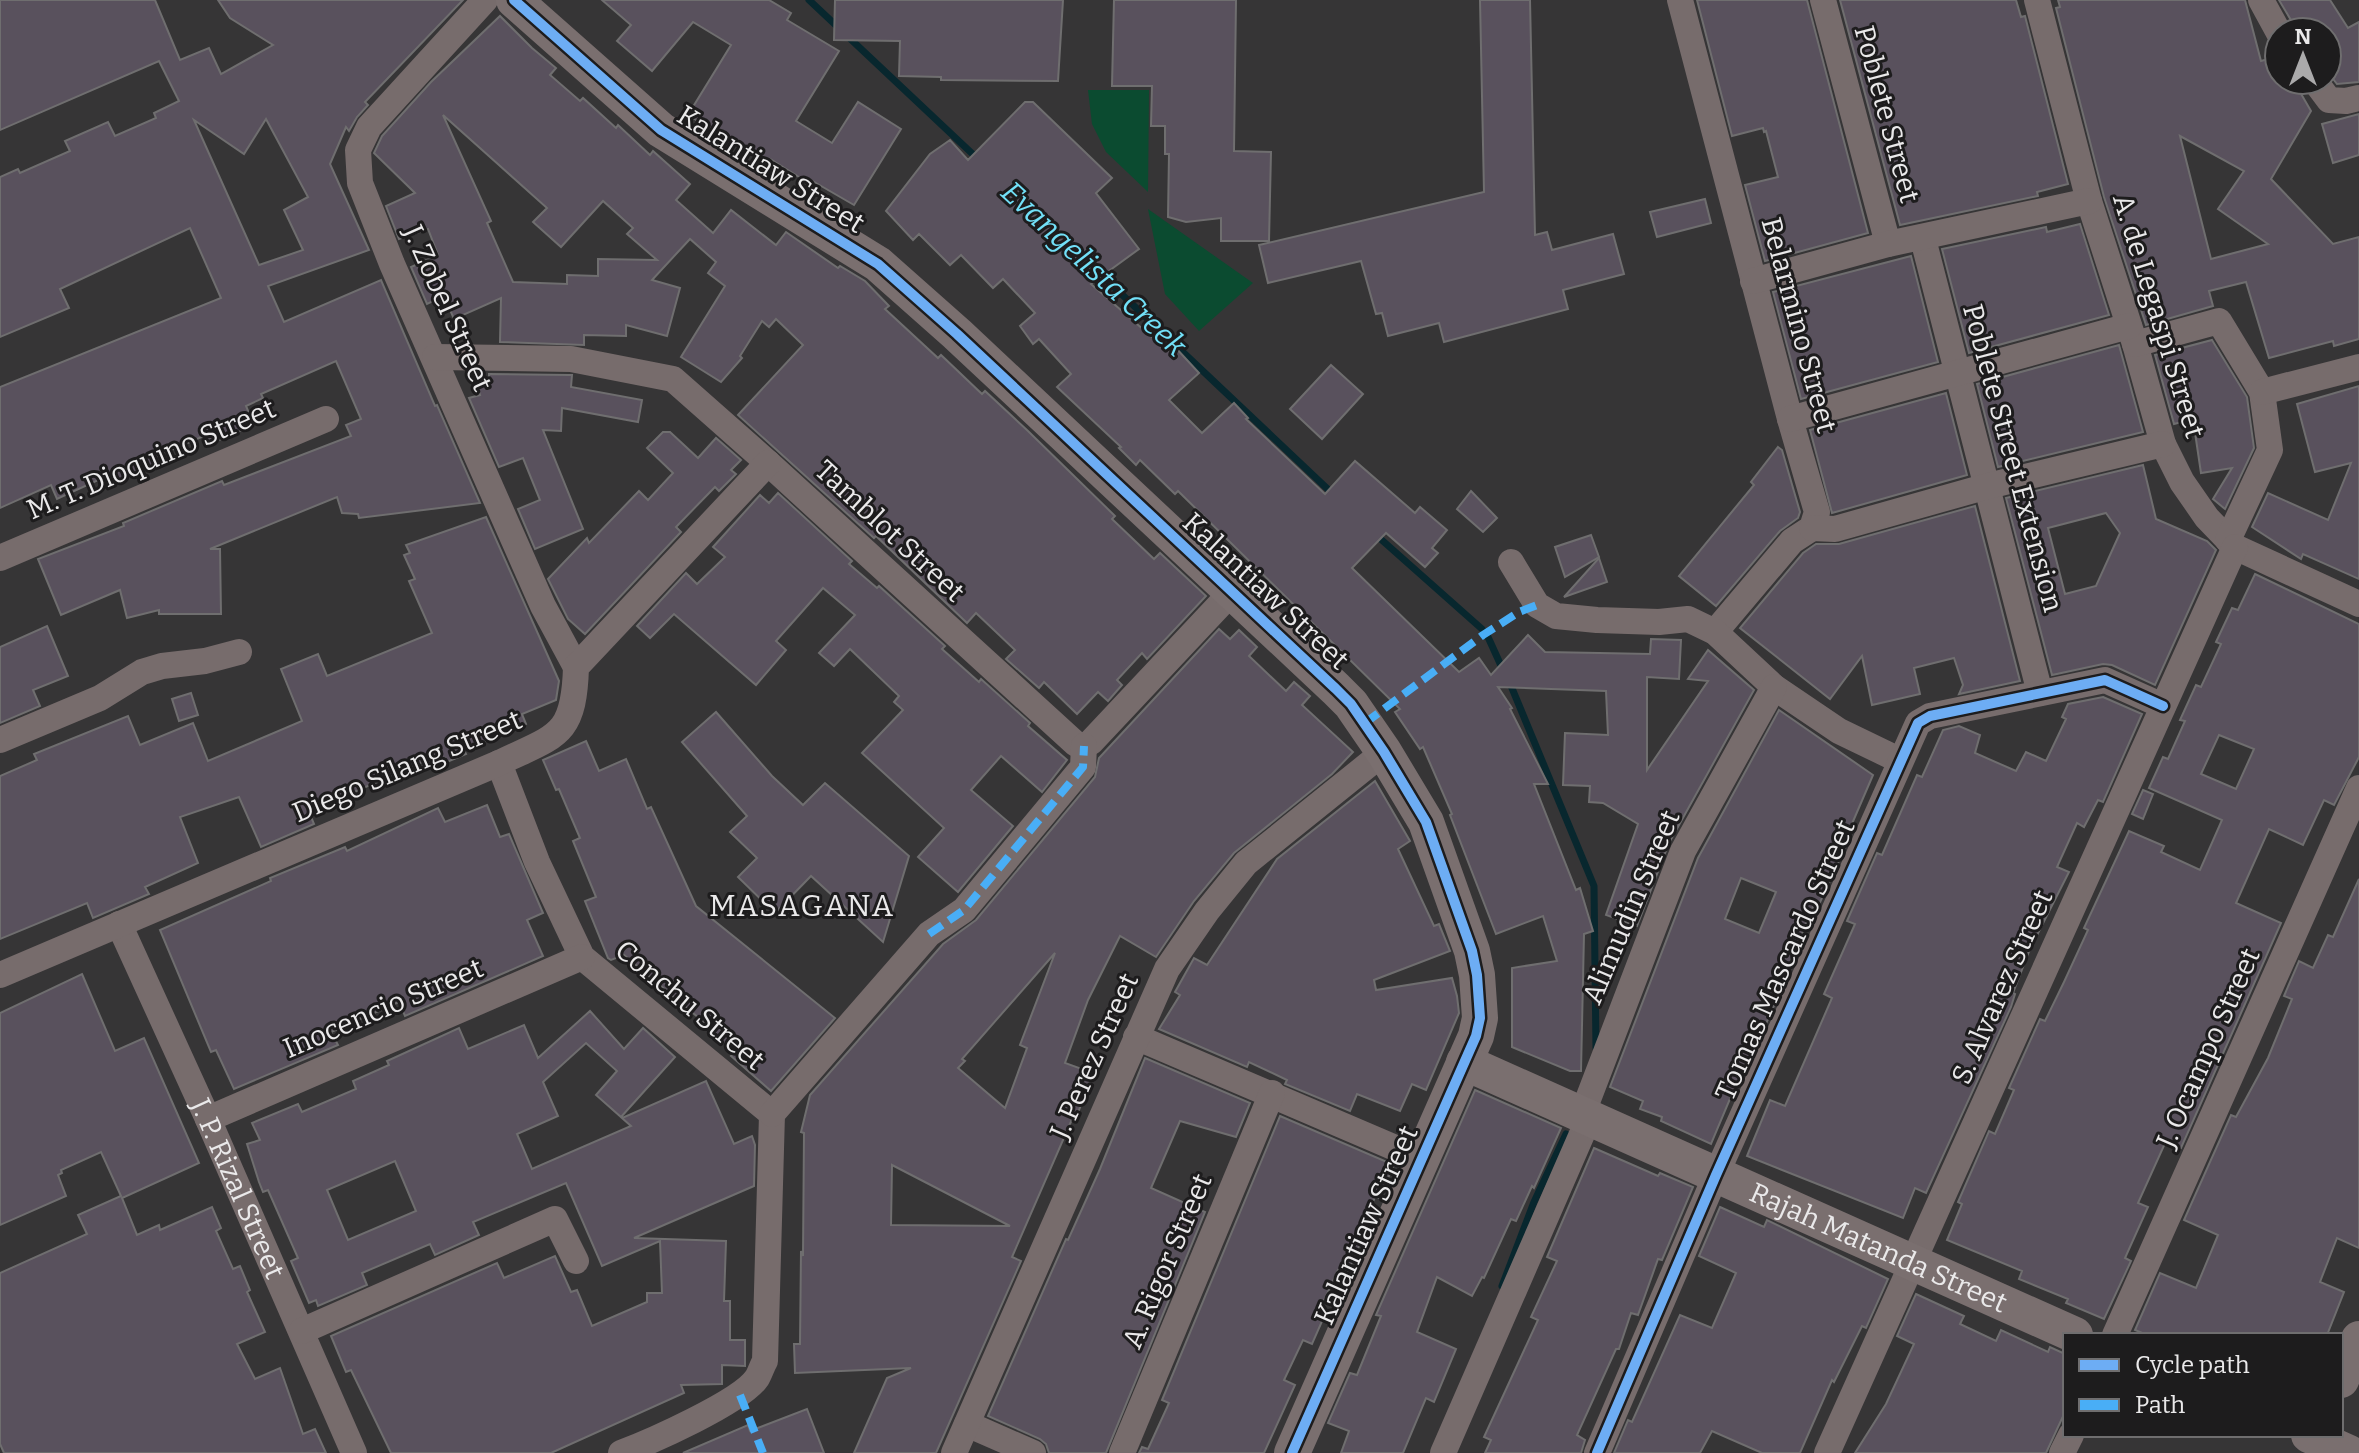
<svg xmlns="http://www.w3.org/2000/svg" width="2359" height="1453" font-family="Bitter,serif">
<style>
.green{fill:#0b4b30}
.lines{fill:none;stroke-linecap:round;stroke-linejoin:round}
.stream{stroke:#08272e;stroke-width:7}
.building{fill:#59515d;stroke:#6f6e6f;stroke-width:2;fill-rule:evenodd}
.street{stroke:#776c6c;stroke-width:26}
.secondary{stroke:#7a6f6f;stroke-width:36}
.quiet{stroke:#49aef6;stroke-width:8;stroke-dasharray:16 8;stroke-linecap:butt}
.cycleway-casing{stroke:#1d1c1d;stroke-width:15}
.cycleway{stroke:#6dadf4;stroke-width:10}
.labels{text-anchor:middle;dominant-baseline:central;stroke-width:6;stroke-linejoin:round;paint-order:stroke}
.street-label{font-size:28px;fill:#eae9ea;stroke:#1d1c1d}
.water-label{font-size:30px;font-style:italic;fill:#72e0f8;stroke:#1d1c1d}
.neighbourhood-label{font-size:30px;letter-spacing:2px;fill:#eae9ea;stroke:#1d1c1d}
</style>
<rect width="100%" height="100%" fill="#363536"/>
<!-- green -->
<g class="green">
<path d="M1149 90V91L1148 192 1106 152 1092 124 1088 90Z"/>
<path d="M1148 209 1253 283 1199 331 1165 294Z"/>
</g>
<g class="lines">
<!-- stream -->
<g class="stream">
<path d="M809 0 979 160"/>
<path d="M1096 270 1334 495"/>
<path d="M1375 534 1482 629"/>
<path d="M1488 637 1503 670"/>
<path d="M1509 681 1594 886 1596 1048"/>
<path d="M1502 1286 1534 1202 1566 1134"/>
</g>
</g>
<!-- building -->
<g class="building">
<path d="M0 0H155L180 60 209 48 221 74 273 45 230 18 218 0H463L365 102 368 105 357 117 349 131 346 127 330 164 369 250 268 286 284 322 381 280 435 406 437 405 480 503 359 518 358 514 342 513 337 497 210 549H220L221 614H159V610L127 618 120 590 61 615 38 559 124 526 123 523 222 481 224 485 351 436 346 425 361 419 336 361 261 394 263 398 246 406 254 425 210 444 206 435 155 457 158 463 113 484 109 475 57 499 51 485 0 508V387L221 298 190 228 60 289 69 308 0 337V177L18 169 20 173 70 151 65 141 108 122 115 136 156 118 154 113 179 101 159 61 0 130ZM266 119 308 197 284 210 303 250 259 265 194 120 244 154Z"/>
<path d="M602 0H769L791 13 787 20 839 51 796 121 832 143 858 102 901 129 854 205 809 179 807 182 770 159 768 164 688 115 731 45 693 22 652 71 617 41 631 25Z"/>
<path d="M835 0H1063L1058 81 941 80V77L899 76 900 41 834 40Z"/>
<path d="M1114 0H1236L1234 151 1271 152 1269 241H1221V218L1186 222 1168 217 1169 154H1165V126H1151L1152 86H1112Z"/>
<path d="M1480 0H1530L1535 235 1547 232 1552 250 1613 234 1624 274 1563 290 1568 309 1444 342 1439 323 1388 336 1382 313 1376 314 1361 261 1268 283 1259 245 1484 192Z"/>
<path d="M1697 0H1807L1868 233 1765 261 1745 185 1778 177 1766 131 1764 132 1763 128 1732 136Z"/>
<path d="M1840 0H2016L2021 17 2025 16 2068 184 2037 192 2038 196 1900 225Z"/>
<path d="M2058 0H2245L2261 61 2279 56V80H2293L2311 111 2271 179 2333 244 2359 237V339L2334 346 2333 341 2269 358 2246 282 2209 291 2213 306 2146 325 2104 197 2056 8 2060 7ZM2180 136 2244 171 2218 209 2268 244 2211 259Z"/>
<path d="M2279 0H2330L2348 28 2359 22V82L2337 84 2327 71V32H2298Z"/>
<path d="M500 16 532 48 556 68 550 75 580 101 583 98 616 128 618 125 650 155 653 151 690 184 676 200 713 233 731 210 776 245 786 232 838 268 840 266 865 281 889 306 885 309 938 358 941 355 982 394 985 391 1028 431 1115 516 1112 519 1154 559 1160 553 1206 596 1147 659 1142 653 1117 680 1122 685 1108 701 1098 692 1077 714 1044 682 1039 688 1006 659 1015 650 976 613 967 623 876 536 874 538 738 415 803 345 776 319 769 327 762 321 740 356 742 358 721 382 681 357 725 286 708 273 716 262 690 239 652 280 680 288 667 336 626 325V336L584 335V345L500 342 501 298 454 319 444 296 427 304 411 267 438 255 428 229 399 239 386 206 415 193 374 153 382 136 431 82ZM443 115 547 208 533 222 561 247 603 201 633 228 627 234 657 260 598 259V276L567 275V284L513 282 487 223 491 221Z"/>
<path d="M1025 102H1033L1112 178 1096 193 1139 249 1091 284 1168 351 1174 346 1199 373 1169 400 1202 433 1234 403 1248 418 1246 419 1325 494 1355 461 1415 513 1420 507 1447 530 1432 548 1438 553 1425 567 1386 533 1352 568 1459 672 1479 658 1491 675 1528 635 1545 652 1599 653 1650 654 1651 639 1681 640 1679 679 1647 677V770L1708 681 1688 679 1708 650 1754 690 1669 843 1637 926 1606 915 1638 824 1603 803 1589 802 1590 786 1563 785 1565 733 1608 735 1606 691 1498 687 1512 708 1510 709 1548 784H1534L1576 890 1580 888 1593 931 1584 934 1581 1071H1570L1512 1047V968L1557 961 1543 916 1496 934 1450 815 1452 814 1423 747 1420 749 1395 712 1400 709 1178 491 1175 494 1140 460 1136 465 1119 448 1121 447 1057 387 1071 374 1039 339 1033 344 1020 326 1035 313 1003 279 993 288 961 255 950 265 919 234 913 240 886 211 930 154 950 140 968 160Z"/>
<path d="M2359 114V155L2333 163 2322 124Z"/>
<path d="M1705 199 1711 223 1657 237 1650 212Z"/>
<path d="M2080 224 2109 315 1969 353 1942 249 2046 227 2047 232Z"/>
<path d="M1911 256 1938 362 1801 399 1773 292Z"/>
<path d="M2212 340 2247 397 2254 448 2225 509 2213 499 2232 468 2201 473 2193 419 2174 424 2155 355Z"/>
<path d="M2119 345 2143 432 1998 467 1977 384Z"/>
<path d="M1331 365 1363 394 1322 439 1290 409Z"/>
<path d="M489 374 569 375H572L571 387 642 400 638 422 562 408 561 431 543 430 583 529 535 549 518 509 540 500 523 458 499 467 469 398 480 395 476 382 489 379Z"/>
<path d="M2359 386V579L2303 554 2301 559 2252 527 2268 493 2328 520 2351 463 2315 472 2297 404Z"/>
<path d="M1946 393 1967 475 1832 513 1810 430Z"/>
<path d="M663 432H670L698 458 716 438 741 460 731 470 736 474 719 491 715 487 676 527 681 532 585 634 568 619 548 579 587 538 589 543 639 491 648 500 673 473 647 448Z"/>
<path d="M1778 447 1782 450 1800 512 1798 518 1780 531 1716 606 1679 576 1754 485 1751 482Z"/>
<path d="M2143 465 2156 519 2207 541 2216 550 2155 685 2112 665 2103 664 2052 675 2006 498ZM2106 513 2120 533 2096 586 2065 594 2048 528Z"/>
<path d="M1471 491 1497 518 1483 532 1457 509Z"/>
<path d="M778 493 852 561 849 564 877 588 879 586 945 646 942 649 979 682 981 679 1030 723 1028 726 1067 760 1042 792 1001 756 971 790 1013 826 958 892 918 857 944 828 862 753 903 710 894 702 899 696 850 649 834 666 819 653 855 615 823 588 776 641 786 650 756 685 674 614 650 638 637 626 686 573 697 584 725 557 713 547 760 495 769 503Z"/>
<path d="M1975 506 2020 681 1959 694 1963 685 1954 658 1914 668 1920 694 1872 705 1862 656 1830 699 1740 628 1803 553 1816 544H1839Z"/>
<path d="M486 517 559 681 556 700 522 714 526 724 464 750 466 754 447 762 445 758 424 767 422 762 309 812 314 824 261 847 239 797 180 817 198 863 145 887 149 894 93 918 87 903 0 939V776L37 760 34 754 128 716 140 745 193 723 208 761 302 721 281 669 318 654 327 676 432 633 409 581 415 579 404 555 410 553 406 545Z"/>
<path d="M1591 535 1599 557 1565 577 1555 547Z"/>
<path d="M1599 558 1607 582 1564 597Z"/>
<path d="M2255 574 2359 624V757L2334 805 2324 800 2303 845 2269 829 2236 903 2281 923 2181 1148 2166 1141 2138 1203 2148 1207 2125 1258 2131 1261 2104 1319 2066 1303 2068 1299 2019 1279 2022 1271 1947 1240 1962 1204 1958 1202 1989 1131 1995 1134 2014 1090 2009 1088 2040 1019 2045 1021 2064 982 2088 930 2084 928 2129 831 2164 846 2161 852 2200 870 2222 820 2149 788 2163 757 2168 759 2185 721 2180 720 2196 685 2201 687 2221 644 2216 642 2232 608 2238 610ZM2219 735 2254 749 2236 789 2201 774Z"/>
<path d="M47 626 68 676 33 690 40 706 0 723V647Z"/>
<path d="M1219 629 1230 639 1239 630 1257 647 1249 656 1286 691 1294 682 1310 696 1302 705 1353 752 1332 774 1234 853 1194 901 1156 957 1120 936 1088 1000 1065 1063 1093 1073 1076 1118 1073 1117 1012 1257 1021 1261 936 1453H854L887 1378 911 1368 795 1373 794 1344H800L801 1251 803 1256 804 1133 801 1132 810 1095 943 944 976 920 1095 777 1099 758ZM1055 953 1020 1045 1027 1048 1005 1108 958 1068 965 1061 962 1059ZM892 1165 1010 1226 891 1225Z"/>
<path d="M191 693 198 715 179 721 172 699Z"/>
<path d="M2103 697 2142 714 2103 802 2098 800 2084 827 2077 823 2057 867 2069 872 2030 949 2013 993 2015 994 2011 1007 1926 1193 1915 1188 1903 1218 1747 1156 1770 1100 1785 1106 1832 998 1824 994 1855 924 1847 921 1877 853 1882 855 1917 775 1922 777 1943 730 1959 726 1980 735 1975 753 2016 771 2026 752 2046 761 2066 719 2062 717 2068 704Z"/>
<path d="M1779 710 1873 775 1845 840 1848 841 1817 909 1813 907 1785 975 1787 976 1743 1076 1740 1075 1711 1144 1661 1121 1662 1117 1640 1109 1643 1101 1610 1087 1698 858ZM1741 878 1776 892 1759 933 1725 919Z"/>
<path d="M716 712 772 776 803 805 825 783 909 856 883 942 811 876 775 913 738 877 757 858 730 832 747 816 682 742Z"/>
<path d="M586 741 599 771 626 759 647 809 651 807 696 906 835 1018 771 1091 731 1056 735 1052 710 1031 712 1029 624 955 611 960 608 958 585 901 596 897 573 841 580 838 559 789 556 790 543 760Z"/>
<path d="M1375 781 1410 841 1398 849 1434 926 1439 924 1450 951 1374 980 1376 990 1452 978 1457 996 1459 1013 1426 1090 1412 1084 1400 1111 1357 1094 1350 1111 1285 1084 1287 1080 1249 1062 1247 1067 1159 1029 1180 995 1175 992 1194 958 1207 965 1277 859Z"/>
<path d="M2143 790 2153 794 2143 819 2132 814Z"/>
<path d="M487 805 500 837 509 834 543 913 527 920 543 956 405 1016 399 1002 331 1032 338 1045 234 1089 216 1050 211 1052 160 930 271 881 270 878 345 847 347 851 438 808 445 822Z"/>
<path d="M2359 879V1248L2337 1238 2320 1282 2344 1292 2327 1335H2147L2135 1330 2160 1273 2196 1288 2218 1235 2184 1220 2231 1115 2236 1117 2268 1058 2292 999 2284 996 2299 961 2313 968 2328 935 2333 937Z"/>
<path d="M82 974 115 1051 144 1038 199 1163 122 1198 137 1235 159 1225 160 1230 212 1207 221 1228 216 1231 233 1269 240 1266 250 1290 247 1292 265 1332 237 1344 255 1379 280 1368 303 1434 315 1429 326 1453H4L0 1444V1273L87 1234 78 1215 121 1196 101 1152 61 1170 62 1173 58 1175 66 1196 0 1225V1013Z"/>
<path d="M590 1011 624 1049 643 1028 675 1057 621 1117 596 1095 617 1071 586 1043 543 1082 558 1116 517 1134 532 1169 631 1126 622 1118 706 1081 734 1144 752 1136 755 1145 754 1186 634 1238 726 1241 724 1301H730V1340H745V1366L722 1365V1384L681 1385 684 1393 551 1453H391L351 1370 346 1372 331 1336 497 1263 504 1278 555 1256 571 1292 577 1290 592 1326 647 1302V1293H662L660 1241 602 1266 566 1183 473 1222 479 1235 435 1255 430 1244 362 1273 367 1285 318 1306 316 1300 309 1303 291 1261 298 1258 268 1190 263 1192 259 1182 247 1144 260 1140 252 1123 298 1104 302 1112 356 1089 353 1081 389 1065 387 1061 459 1028 468 1049 524 1025 538 1058ZM395 1161 416 1211 348 1240 327 1190Z"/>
<path d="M1145 1058 1250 1103 1236 1137 1180 1121 1151 1188 1205 1212 1106 1453H1049L1046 1444 1040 1439 988 1416 1066 1239 1068 1240 1100 1169Z"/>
<path d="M1475 1090 1561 1128 1534 1188 1532 1186 1516 1221 1511 1219 1484 1278 1482 1277 1472 1296 1437 1277 1417 1332 1456 1349 1434 1402 1426 1398 1403 1453H1341L1349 1431 1328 1423 1350 1373 1357 1375 1381 1316 1376 1315Z"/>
<path d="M1280 1116 1394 1165 1379 1198 1375 1197 1358 1237 1362 1239 1347 1274 1338 1270 1321 1307 1327 1310 1312 1344 1303 1340 1284 1380 1295 1385 1264 1453H1139L1142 1447 1148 1449 1169 1403 1162 1400Z"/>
<path d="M1594 1148 1658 1176 1660 1173 1693 1187 1662 1260 1658 1259 1638 1315 1631 1313 1619 1349H1616L1577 1435 1585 1440 1581 1453H1485L1491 1440 1484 1437 1538 1320 1531 1317 1557 1261 1547 1257Z"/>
<path d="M1720 1207 1764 1227 1767 1220 1888 1279 1866 1328 1862 1326 1834 1382 1832 1380 1800 1453H1762L1712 1431 1700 1453H1614L1628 1420 1632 1422 1680 1315 1712 1328 1736 1273 1699 1256Z"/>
<path d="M1916 1294 1964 1316 1960 1324 1996 1341 2001 1330 2048 1352 2050 1347 2065 1354V1412L2046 1453H1855L1886 1404 1914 1344 1897 1336Z"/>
<path d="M807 1409 824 1453H683L748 1425 750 1431Z"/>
</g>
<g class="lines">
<!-- street -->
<g class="street">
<path d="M485 0 369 127 358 150 360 183 392 264 543 606 576 667"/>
<path d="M1680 0 1790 419 1817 512 1812 528 1792 541 1715 632"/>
<path d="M1823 0 1888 244"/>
<path d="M2037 0 2089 201 2135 344 2163 444 2182 482 2207 518 2235 547 2359 604"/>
<path d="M2261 0 2279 33"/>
<path d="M2314 80 2329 100 2346 101 2359 98"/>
<path d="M1923 239 2040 693"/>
<path d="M1753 281 1888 244 2089 201"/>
<path d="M2135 344 2219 321 2262 392 2270 450 2228 540"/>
<path d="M435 357 571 359 673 379 768 463 1076 744 1084 746"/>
<path d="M2262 392 2359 367"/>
<path d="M1790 419 2129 326"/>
<path d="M1812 528 1835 529 1988 486 2163 444"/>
<path d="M0 558 326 419"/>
<path d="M1511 562 1537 605 1556 616 1597 620 1659 622 1688 619 1715 632 1774 687 1839 731 1899 760"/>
<path d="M0 740 100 698 142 672 162 666 205 661 239 652"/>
<path d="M1084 746 1091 742 1231 593"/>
<path d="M499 763 537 862 582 957 772 1114 765 1361C762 1366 760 1373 757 1378 741 1402 650 1442 621 1453"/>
<path id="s1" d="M119 924 208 1119 354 1453"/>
<path d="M0 975 499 763C557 735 574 737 576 667L768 463"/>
<path d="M1136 1037 1421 1159"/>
<path d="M772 1114 929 934 964 910 1083 767 1084 746"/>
<path d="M1582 1115 1683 851 1774 687"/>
<path d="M208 1119 582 957"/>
<path d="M302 1331 555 1219 576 1261"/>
<path d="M2115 1335 2359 788"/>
<path d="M967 1424 1033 1453"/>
<path d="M954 1453 1167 969 1207 911 1246 863 1384 752"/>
<path d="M1122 1453 1272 1093"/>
<path d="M1443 1453 1589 1118"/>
<path d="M1597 1453 1716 1175 1918 723 1930 716 2105 680 2163 706"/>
<path d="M1827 1453 2235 547"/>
<path d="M2062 1453 2071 1435"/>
</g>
<!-- secondary -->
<g class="secondary">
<path d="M514 0 661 130 878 264 957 334 1336 689 1351 704 1384 752 1426 822 1472 951 1477 975 1480 1018 1476 1036 1292 1453"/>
<path id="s2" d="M1464 1062 2075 1335"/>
<path d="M2341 1380 2359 1339"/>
<path d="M2309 1435 2349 1453"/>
</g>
<!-- quiet -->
<g class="quiet">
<path d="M1365 723 1483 635 1519 612 1537 605"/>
<path d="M929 934 964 910 1083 767 1084 746"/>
<path d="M740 1395 763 1453"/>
</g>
<defs>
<g id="cycleway">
<path d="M514 0 661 130 878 264 957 334 1336 689 1351 704 1384 752 1426 822 1472 951 1477 975 1480 1018 1476 1036 1292 1453"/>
<path d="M1597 1453 1716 1175 1918 723 1930 716 2105 680 2163 706"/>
</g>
</defs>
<!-- cycleway casing -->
<use href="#cycleway" class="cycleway-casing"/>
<!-- cycleway -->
<use href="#cycleway" class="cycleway"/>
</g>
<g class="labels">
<!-- street labels -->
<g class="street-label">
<text transform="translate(1887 114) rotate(75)">Poblete Street</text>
<text transform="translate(771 169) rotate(32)">Kalantiaw Street</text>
<text transform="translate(448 308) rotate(66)">J. Zobel Street</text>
<text transform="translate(2159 316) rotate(73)">A. de Legaspi Street</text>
<text transform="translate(1799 325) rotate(75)">Belarmino Street</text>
<text transform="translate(2013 458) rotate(75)">Poblete Street Extension</text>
<text transform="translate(151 459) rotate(-23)">M. T. Dioquino Street</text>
<text transform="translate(890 531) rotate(43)">Tamblot Street</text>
<text transform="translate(1266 591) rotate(43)">Kalantiaw Street</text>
<text transform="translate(407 766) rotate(-23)">Diego Silang Street</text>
<text transform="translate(1631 907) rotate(-67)">Alimudin Street</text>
<text transform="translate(1785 960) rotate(-66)">Tomas Mascardo Street</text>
<text transform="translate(2002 987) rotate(-66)">S. Alvarez Street</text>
<text transform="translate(690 1005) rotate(40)">Conchu Street</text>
<text transform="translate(383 1008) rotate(-23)">Inocencio Street</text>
<text transform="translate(2208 1048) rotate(-66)">J. Ocampo Street</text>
<text transform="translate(1094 1056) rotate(-66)">J. Perez Street</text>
<text stroke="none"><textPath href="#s1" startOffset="290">J. P. Rizal Street</textPath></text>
<text transform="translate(1366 1225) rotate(-66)">Kalantiaw Street</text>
<text stroke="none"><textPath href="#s2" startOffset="454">Rajah Matanda Street</textPath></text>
<text transform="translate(1167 1261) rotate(-67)">A. Rigor Street</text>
</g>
<!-- water labels -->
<g class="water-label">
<text transform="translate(1094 269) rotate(43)">Evangelista Creek</text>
</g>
<!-- neighbourhood labels -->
<g class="neighbourhood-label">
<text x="802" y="906">MASAGANA</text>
</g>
</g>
<!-- legend -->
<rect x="2063" y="1333" width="280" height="104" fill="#1d1c1d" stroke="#6f6e6f" stroke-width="2"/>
<rect x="2079" y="1359" width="40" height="12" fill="#6dadf4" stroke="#6f6e6f" stroke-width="2"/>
<text x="2135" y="1373" font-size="24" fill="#eae9ea">Cycle path</text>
<rect x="2079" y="1399" width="40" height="12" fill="#49aef6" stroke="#6f6e6f" stroke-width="2"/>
<text x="2135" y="1413" font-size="24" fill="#eae9ea">Path</text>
<!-- north arrow -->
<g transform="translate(2303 56)"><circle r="38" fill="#1d1c1d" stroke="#6f6e6f" stroke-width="2"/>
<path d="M0-6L14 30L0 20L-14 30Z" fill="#abaaab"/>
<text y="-12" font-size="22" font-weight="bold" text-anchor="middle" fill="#eae9ea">N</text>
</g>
</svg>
